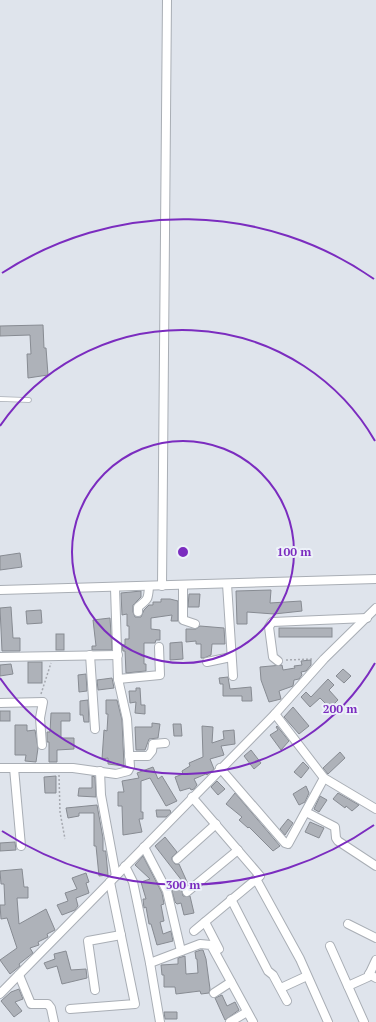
<svg xmlns="http://www.w3.org/2000/svg" width="376" height="1022" font-family="'PT Serif',serif">
<style>
.building{fill:#aeb2b9;stroke:#878b92}
.lines{fill:none;stroke-linecap:round;stroke-linejoin:round}
.lane-casing{stroke:#a9aeb5;stroke-width:5.5}
.street-casing{stroke:#a9aeb5;stroke-width:10}
.path{stroke:#a6a9b0;stroke-width:1.5;stroke-dasharray:2 2;stroke-linecap:butt}
.lane{stroke:#fff;stroke-width:4}
.street{stroke:#fff;stroke-width:8}
.ring{fill:none;stroke:#7b2cbf;stroke-width:2}
.centre{fill:#7b2cbf;stroke:#edf2f9;stroke-width:2}
.ring-label{font-size:12px;text-anchor:middle;font-weight:bold;fill:#7b2cbf;stroke:#edf2f9;stroke-width:4;stroke-linejoin:round;paint-order:stroke}
</style>
<rect width="100%" height="100%" fill="#dfe4ec"/>
<!-- building -->
<g class="building">
<path d="M43 325 44 348H46L48 375 28 378 27 354H31L30 335 0 336V326Z"/>
<path d="M20 553 22 567 0 570V556Z"/>
<path d="M271 590 270 603 301 601 302 611 274 614 247 612V624H237L236 591Z"/>
<path d="M141 591V597L133 605V612L135 617H141L144 610 149 605H153V602H161V599H170L178 601V621H171L172 615 151 618V629L160 630V640H156L155 643H144V664H146V671L126 673 125 651H123L122 645H125V639H129V626H127V614L122 615 121 593Z"/>
<path d="M189 594H200L199 607H188Z"/>
<path d="M11 607 13 638H20V651H2L0 608Z"/>
<path d="M41 610 42 623 27 624 26 611Z"/>
<path d="M110 618 112 650H92V646H96L93 620Z"/>
<path d="M200 626 224 628 225 644H212L211 655 204 658H201V644H196V641L186 642V629H196Z"/>
<rect x="279" y="628" width="53" height="9"/>
<rect x="56" y="634" width="8" height="16"/>
<path d="M182 642 183 659 170 660V643Z"/>
<path d="M311 660V665L306 671 301 672 302 675 299 679 294 680 293 686 279 691 281 699 269 702 261 680 260 667 282 665 283 670 295 668 294 666 302 665 301 661Z"/>
<rect x="28" y="662" width="14" height="21"/>
<path d="M11 664 13 674 0 676V665Z"/>
<path d="M343 669 351 676 344 683 336 676Z"/>
<path d="M86 674 87 691 79 692 78 675Z"/>
<path d="M228 677 230 689 251 687 252 701H242V696H223V684H220L219 678Z"/>
<path d="M112 678 114 688 98 690 97 680Z"/>
<path d="M328 679 334 685 329 690 338 700 330 708 320 698 310 707 301 697 306 692 311 697Z"/>
<path d="M136 688H140L141 705H145V714L135 713 136 702 130 703 129 691H136Z"/>
<path d="M88 700 89 722H84L83 715H80V701Z"/>
<path d="M106 700H117L122 720 124 766 108 764V758L102 759 104 730 107 731 108 714H106Z"/>
<path d="M293 707 309 726 299 734 284 717Z"/>
<rect x="0" y="711" width="10" height="10"/>
<path d="M51 713H70V721H61V738H74V749L57 750V762H49V742H47V732H50Z"/>
<path d="M152 723 160 724 158 738 149 739 145 750H136L135 727H152Z"/>
<path d="M173 724H181L182 736H174Z"/>
<path d="M15 725H27V731L35 730 38 748 36 762 25 761 26 755H15Z"/>
<path d="M202 726 213 727 212 743 224 739 223 731 234 730 235 744 221 746 224 755 210 759 214 769 207 775 206 774 194 779 197 785 194 789 191 790 190 788 180 791 175 777 183 774 182 771 190 766 189 763 203 757Z"/>
<path d="M277 726 289 741 281 750 270 735 278 730 276 727Z"/>
<path d="M251 750 261 763 254 769 244 756Z"/>
<path d="M340 752 345 758 328 774 323 768Z"/>
<path d="M303 762 309 768 301 778 294 772Z"/>
<path d="M153 767 158 779 162 776 177 801 166 806 150 778 141 781V812H143V819H139L142 832 123 835 122 806H118V792H124L122 781 139 778 137 773Z"/>
<path d="M56 776V793H45L44 777Z"/>
<path d="M92 776 95 777 96 797 78 796 79 788H92Z"/>
<path d="M217 781 225 789 218 795 211 787Z"/>
<path d="M306 786 309 793 305 802 299 805 293 794Z"/>
<path d="M235 793 280 846 273 851 249 827 248 828 239 820 242 817 226 804Z"/>
<path d="M338 793 359 805 352 811 346 806 345 808 333 799Z"/>
<path d="M320 796 327 800 319 812 314 809Z"/>
<path d="M97 805 103 838V851H106V854L108 875 99 876 96 846H94V813H79V816L68 818 66 808Z"/>
<path d="M156 810H170L171 813 166 817H157Z"/>
<path d="M288 819 293 823 285 835 280 829Z"/>
<path d="M310 822 324 828 319 838 305 832Z"/>
<path d="M165 837 177 852 172 857V860L175 864H179L188 884 186 886 155 846Z"/>
<path d="M15 842 16 850 0 851V843Z"/>
<path d="M143 856 162 893 164 904 161 905 164 921 160 922 163 934 171 931 173 941 157 945 151 924H149L146 907 144 908 143 899H146L141 882 150 879 135 865Z"/>
<path d="M22 869 24 887H28V898H17L19 924 46 909 55 930 47 934 48 937 38 942 39 945 30 948 33 953 19 964 20 966 10 974 0 960 17 948 7 918 1 919 0 905H5L4 884H1L0 871Z"/>
<path d="M86 873 89 882 86 883 89 893 76 898 78 906 75 910 62 915 57 905 68 901 65 893 77 889 72 878Z"/>
<path d="M176 885 182 891 183 896H190L194 913 184 915 181 903 177 904 175 902 171 887Z"/>
<path d="M201 950H203L206 959 210 989 209 993 201 994 200 991 176 994 175 987H164V975H162L161 965 178 964V958L185 956 186 974 198 973 197 959H196L195 952Z"/>
<path d="M66 951 71 970 86 969 87 978 62 984 57 966 47 969 44 963 55 959 54 954Z"/>
<path d="M19 989 23 999 15 1002 22 1011 14 1017 1 1001 11 992Z"/>
<path d="M222 995 227 1006 235 1002 239 1010 225 1020 215 998Z"/>
<path d="M164 1012H177V1019H165Z"/>
</g>
<g class="lines">
<defs>
<path id="lane" d="M0 399 29 400"/>
<g id="street">
<path d="M227 584 233 676"/>
<path d="M162 586 167 0"/>
<path d="M183 586V620L195 624"/>
<path d="M0 590 376 579"/>
<path d="M138 612V607C148 599 148 600 149 587"/>
<path d="M90 655 95 729"/>
<path d="M0 657 118 655"/>
<path d="M278 661 273 657 269 627 272 622 367 618"/>
<path d="M207 662 231 657"/>
<path d="M118 679 160 675 159 647"/>
<path d="M0 703 43 702 40 718 42 745"/>
<path d="M275 714 324 778 376 809"/>
<path d="M129 756H148L152 751 153 744 165 743"/>
<path d="M0 768H73L116 774 128 771 130 767 127 719 118 679 115 588"/>
<path d="M14 768 21 846"/>
<path d="M220 768 285 843 288 844 324 778"/>
<path d="M100 771 101 795 116 876"/>
<path d="M192 797 260 876 194 931"/>
<path d="M306 812 335 827 336 838 338 841 376 866"/>
<path d="M144 847 167 891 181 951"/>
<path d="M177 859 216 824"/>
<path d="M125 866 133 882 150 963 160 1022"/>
<path d="M256 879 300 959 328 1022"/>
<path d="M187 892 238 850"/>
<path d="M231 899 268 971 273 975 287 1001"/>
<path d="M205 922 219 949"/>
<path d="M348 924 376 938"/>
<path d="M330 946 364 1022"/>
<path d="M150 963 200 944 211 945 253 1022"/>
<path d="M369 974 376 978"/>
<path d="M19 975 31 1004H48L51 1008 54 1022"/>
<path d="M348 986 368 977 376 960"/>
<path d="M281 988 307 976"/>
<path d="M95 990 88 941 121 935"/>
<path d="M214 993 231 982"/>
<path d="M0 994 275 714 324 659 376 608"/>
<path d="M70 1009 135 1004 110 882"/>
<path d="M230 1022 247 1012"/>
</g>
</defs>
<!-- lane casing -->
<use href="#lane" class="lane-casing"/>
<!-- street casing -->
<use href="#street" class="street-casing"/>
<!-- path -->
<g class="path">
<path d="M286 660 314 659"/>
<path d="M41 694 51 663"/>
<path d="M59 775 60 812 65 839"/>
</g>
<!-- lane -->
<use href="#lane" class="lane"/>
<!-- street -->
<use href="#street" class="street"/>
</g>
<!-- distance rings -->
<g class="ring">
<circle cx="183" cy="552" r="111"/>
<path d="M375 663A222 222 0 0 1 0 678M0 426A222 222 0 0 1 375 441"/>
<path d="M374 825A333 333 0 0 1 2 831M2 273A333 333 0 0 1 374 279"/>
</g>
<circle cx="183" cy="552" r="6" class="centre"/>
<g class="ring-label">
<text x="294" y="556">100 m</text>
<text x="340" y="713">200 m</text>
<text x="183" y="889">300 m</text>
</g>
</svg>
